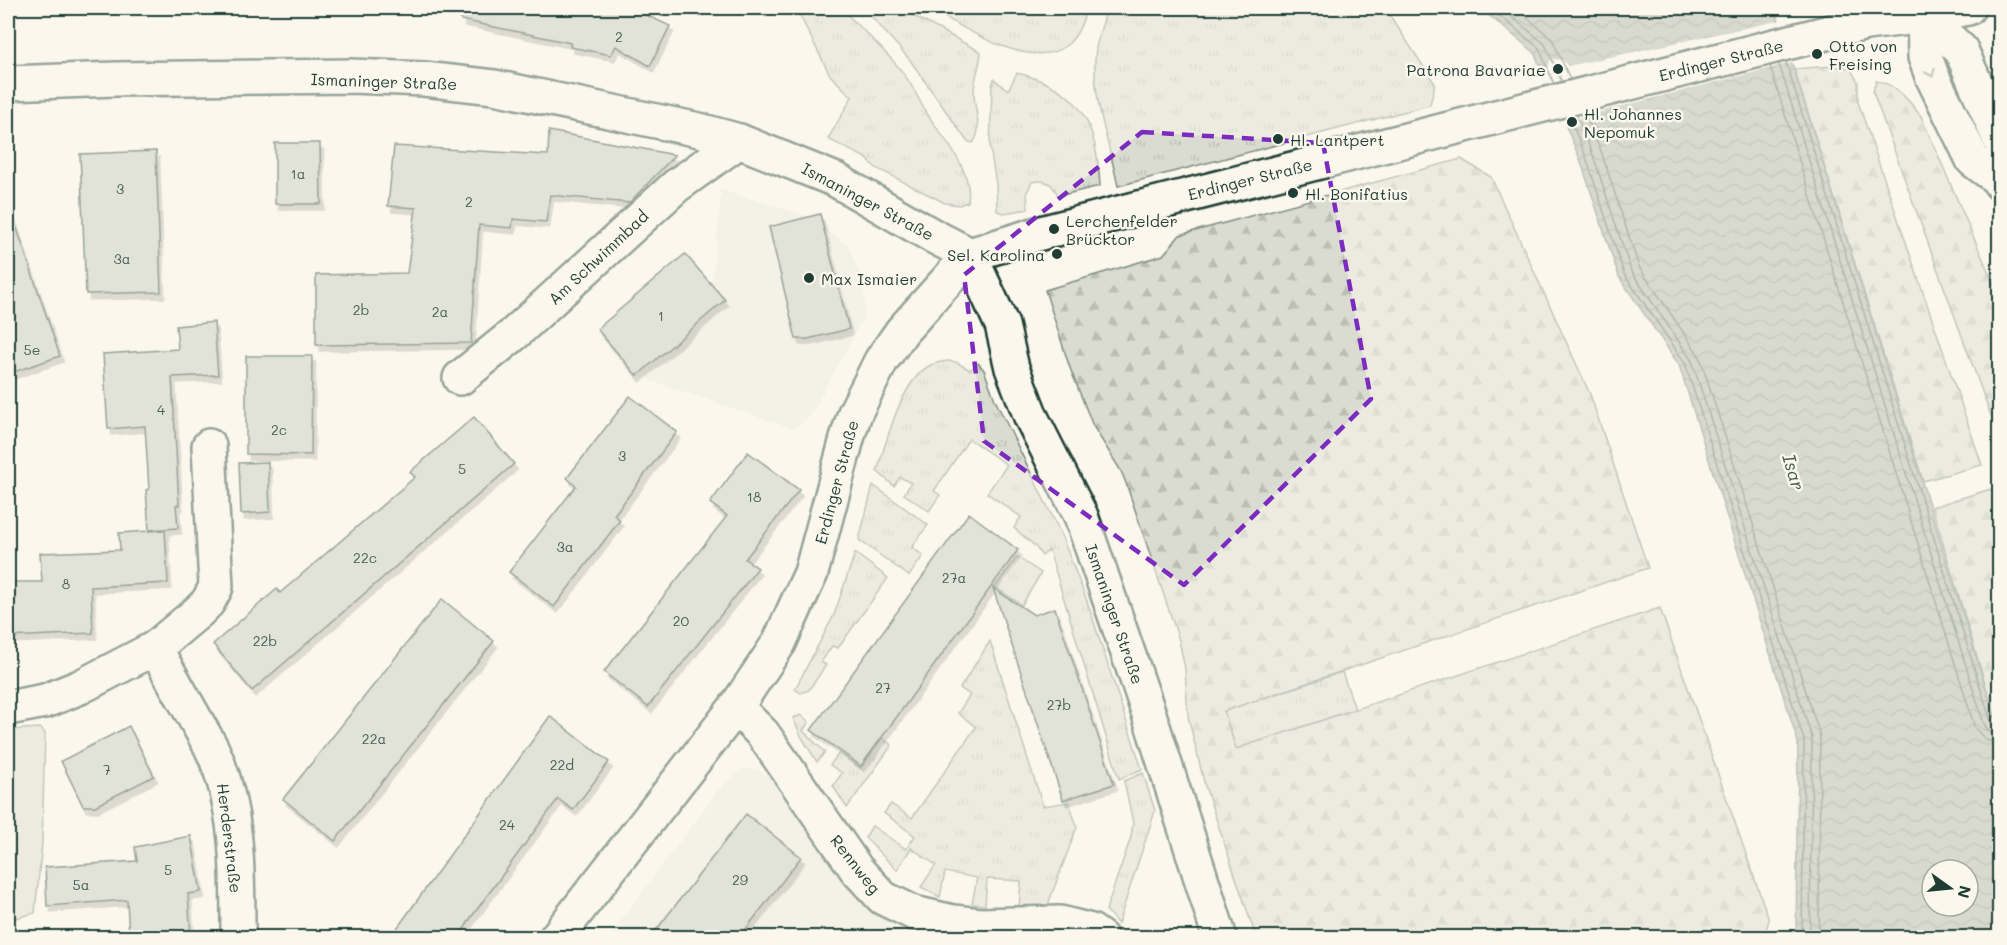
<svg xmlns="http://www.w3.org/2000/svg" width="2007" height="945" font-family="Mali,sans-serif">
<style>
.built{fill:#eae9de}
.grass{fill:url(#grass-tufts);stroke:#7d8c82;stroke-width:1.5}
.forest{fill:url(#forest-firs);stroke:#7d8c82;stroke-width:1.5}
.pitch{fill:#dbdcd1;stroke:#7d8c82;stroke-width:1.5}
.water{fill:url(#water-waves);stroke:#74847b;stroke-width:1.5;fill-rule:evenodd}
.pier{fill:#fbf7ec}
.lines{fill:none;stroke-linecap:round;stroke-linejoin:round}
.shore{stroke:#586d63;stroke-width:1.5}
.building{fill:#c4c9be;stroke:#1f3d34;stroke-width:1.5;filter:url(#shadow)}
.minor-casing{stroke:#1f3d34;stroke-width:38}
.minor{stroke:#fbf7ec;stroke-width:33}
.oneway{stroke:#8d9a90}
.marked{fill:none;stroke:#7b2cbf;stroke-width:4.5;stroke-dasharray:12 8;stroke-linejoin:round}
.poi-dot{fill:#1f3d34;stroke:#fbf7ec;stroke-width:2}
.labels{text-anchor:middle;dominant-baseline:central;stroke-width:5;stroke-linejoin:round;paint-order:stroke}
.number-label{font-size:14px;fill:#486056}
.poi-label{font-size:16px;fill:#1f3d34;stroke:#fbf7ec;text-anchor:start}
.street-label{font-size:16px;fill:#1f3d34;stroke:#fbf7ec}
.water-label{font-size:18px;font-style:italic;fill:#425b52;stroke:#fbf7ec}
</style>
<defs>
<pattern id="grass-tufts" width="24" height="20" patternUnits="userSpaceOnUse" patternTransform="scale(1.5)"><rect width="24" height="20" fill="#dbdcd1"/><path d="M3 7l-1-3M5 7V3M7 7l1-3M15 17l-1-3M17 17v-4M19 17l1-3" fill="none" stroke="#bcbeb4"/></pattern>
<pattern id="forest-firs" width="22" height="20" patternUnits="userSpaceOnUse" patternTransform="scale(1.5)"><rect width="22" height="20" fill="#dbdcd1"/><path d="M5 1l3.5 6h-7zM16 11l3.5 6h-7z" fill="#bcbeb4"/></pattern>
<pattern id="water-waves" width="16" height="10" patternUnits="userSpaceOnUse" patternTransform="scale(1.5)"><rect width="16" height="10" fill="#adb4aa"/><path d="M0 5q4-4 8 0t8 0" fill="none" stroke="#8c948b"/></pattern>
<filter id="shadow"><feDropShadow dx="3.5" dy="6" stdDeviation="0" flood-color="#0004"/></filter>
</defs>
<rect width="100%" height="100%" fill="#fbf7ec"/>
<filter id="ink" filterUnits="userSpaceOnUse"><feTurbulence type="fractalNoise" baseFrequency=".0167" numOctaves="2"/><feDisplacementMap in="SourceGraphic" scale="12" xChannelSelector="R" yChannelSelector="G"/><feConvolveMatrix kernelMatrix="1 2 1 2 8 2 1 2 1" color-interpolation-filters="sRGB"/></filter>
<g filter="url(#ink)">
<!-- built -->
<g class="built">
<path d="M715 188 802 214 847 244 864 283 865 314 811 415 794 429 637 376 725 300 712 286 721 193Z"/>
<path d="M742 768 759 770 774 782 818 835 856 895 867 907 899 928 922 936 936 937 608 938 719 789Z"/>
</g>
<!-- grass -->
<g class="grass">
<path d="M796 8H841C860 28 882 47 899 68 911 81 917 97 926 112 942 138 974 169 968 202L959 205 945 203 876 168 866 158 828 139 852 97 830 75Z"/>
<path d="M864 8H899L981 52C980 67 973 81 974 96 975 110 983 131 973 143L967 141 910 60Z"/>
<path d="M930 8H1062L1074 14 1086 11C1082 23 1078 35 1068 44 1033 74 961 27 930 8Z"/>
<path d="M1107 8H1385L1435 84 1430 105 1118 186C1109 142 1090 93 1096 48 1098 35 1104 21 1107 8Z"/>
<path d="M1017 73C1083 89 1096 123 1100 186L1058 196C1053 183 1046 179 1032 182L1027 192 1028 209 1004 213 997 211 996 184 990 147 992 86 994 79 1008 90Z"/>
<path d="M947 361 956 362 970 370 978 363 984 370 995 400 1060 532 1087 601 1142 769 1119 779 1049 550 1042 556 1035 546 1014 528 1021 517 987 493 1007 465 969 439 934 491 940 495 929 511 904 494 911 483 900 477 894 486 877 471C887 441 900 383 929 366 934 363 942 362 947 361Z"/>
<path d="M873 485 928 525 912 547 923 556 909 576 859 540Z"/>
<path d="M855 553 888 578 838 648 832 646 821 662 826 665 809 690 801 693 795 689 834 615Z"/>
<path d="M1017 557 1041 573 1022 605 995 587Z"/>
<path d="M990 641 1043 806 1069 802 1077 827 1047 907H1019L1021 881 987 879 985 905 972 904 977 878 945 872 940 897 921 887 936 865 911 848 897 870 865 838 872 826 906 849 915 836 884 813 891 804 912 818 976 727 958 713 970 695 960 688Z"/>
<path d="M1342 672 1355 709 1236 749 1224 711Z"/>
<path d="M801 715 809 722 803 731 825 752 817 762 801 736 793 718Z"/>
<path d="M882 738 892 745 847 808 833 786 842 773 830 765 839 753 861 768Z"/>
<path d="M1143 773 1155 811 1118 924 1106 910 1131 837 1133 823 1124 781Z"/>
</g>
<!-- forest -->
<g class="forest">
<path d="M1833 66 1850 68 1858 82V102L1982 465 1923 481 1794 69Z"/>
<path d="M1876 81C1897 84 1909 101 1921 116L1999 296V438L1873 92Z"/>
<path d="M1461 159 1491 177 1590 394 1648 568 1224 711 1236 749 1660 608 1769 920 1764 937H1256L1205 786 1188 716 1185 669 1179 640 1126 483 1121 471 1093 426 1070 368 1045 290 1163 255 1180 235Z"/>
<path d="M1991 489 2000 509 1999 730 1932 507Z"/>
</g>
<!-- pitch -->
<path class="pitch" d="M40 728 45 733 42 843 35 913 8 920V730Z"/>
<!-- water -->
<path class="water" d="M1480 8H1775L1999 730V937H1796L1798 742 1679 365 1619 277 1580 159 1534 52ZM1932 870H1968V906H1932Z"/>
<!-- pier -->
<path class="pier" d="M1782 20 1795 62 1580 117 1579 124 1573 127 1566 126 1561 122 1540 72 1548 70 1550 60 1553 59 1563 60 1568 66Z"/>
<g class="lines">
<!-- shore -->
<g class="shore">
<path d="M1490 8 1539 48 1554 84"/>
<path d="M1501 8 1545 44 1562 82"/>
<path d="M1516 8 1552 39 1570 79"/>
<path d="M1786 62 1991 722 1994 726 2000 727"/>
<path d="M1779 64 1984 724 1990 733 2000 735"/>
<path d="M1770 66 1975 728 1986 740 2000 744"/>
<path d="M1585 113 1601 151 1639 267 1700 357 1820 736 1819 938"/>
<path d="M1576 115 1593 155 1631 271 1692 361 1812 738 1810 938"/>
<path d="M1569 117 1586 157 1624 274 1685 363 1804 740 1802 938"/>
</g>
</g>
<!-- building -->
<g class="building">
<path d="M462 8H631L670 26 650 66 616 46 611 55 570 47 571 43 461 20Z"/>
<path d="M549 131 675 155 629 203 550 195 546 222 513 219 512 228 479 225 471 343 316 345V275L407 273 416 208 388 206 394 146 548 155Z"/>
<path d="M275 143H320L321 204H275Z"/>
<path d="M156 151 161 292 86 294 80 154Z"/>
<path d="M12 214 60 356 8 374V215Z"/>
<path d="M820 214 849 329 808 339H796L769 227Z"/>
<path d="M685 254 725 300 637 376 597 329Z"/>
<path d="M214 322 218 375 172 377 179 505H176L178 528 149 530 146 490 149 489 145 426 108 429 103 354 178 349 176 326Z"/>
<path d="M246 356H312L311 455 246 454Z"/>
<path d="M630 396 677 432 614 515 620 520 554 607 509 572 576 486 567 478Z"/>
<path d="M474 417 514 464 252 691 213 644 277 589 280 593 415 477 410 472Z"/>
<path d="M748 452 799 490 745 559 758 568 648 707 604 672 727 516 710 503Z"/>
<path d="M268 462 270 512 241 514 239 463Z"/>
<path d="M969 513 1018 550 861 766 811 730Z"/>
<path d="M165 530 168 583 91 587 93 633 8 637V604H14L13 582H42L40 553 120 550 119 533Z"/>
<path d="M993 588 1034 615 1055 608 1114 784 1063 800Z"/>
<path d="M442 599 494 641 335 841 283 799Z"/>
<path d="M550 716 609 762 573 810 558 799 470 919 459 938H390Z"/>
<path d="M129 726 154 776 95 806H83L61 761Z"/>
<path d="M746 814 801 857 739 938H650Z"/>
<path d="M191 836 201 892 188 894 191 938H129L127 900 47 906 45 867 137 861 135 847Z"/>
</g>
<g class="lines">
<defs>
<g id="minor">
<path d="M1919 8 1925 16 1961 50 2000 140"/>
<path d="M1924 8 1925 57 1932 76 1973 160 1997 178 2000 183"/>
<path d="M8 83 116 79 351 76 424 79 494 87 699 130 739 141 836 180 933 236 970 255 1002 325 1012 368 1031 417 1081 516 1149 714 1220 938"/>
<path d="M460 378 513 335 676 186 739 141"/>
<path d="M155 648 211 747C239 805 238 874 238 938"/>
<path d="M736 707 763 734 857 870 883 898 914 913 953 922 980 925 1060 923 1091 931 1101 938"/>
<path d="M8 708 45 701 80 687 155 648 198 612 208 602 216 587 209 446"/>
<path d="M556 938 736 707 779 643 811 573 848 435 855 413 881 361 902 331 970 255 1037 234 1814 36 1866 23 1925 16 1968 8"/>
</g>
</defs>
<!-- minor casing -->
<use href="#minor" class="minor-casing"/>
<!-- minor -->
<use href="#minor" class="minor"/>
</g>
<!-- one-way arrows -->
<defs><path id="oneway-chevron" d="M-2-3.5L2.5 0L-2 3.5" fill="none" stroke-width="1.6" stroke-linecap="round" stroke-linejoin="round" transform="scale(1.5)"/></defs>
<use class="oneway" href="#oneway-chevron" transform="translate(1931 73) rotate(66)"/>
</g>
<!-- marked area -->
<path d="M0 0H2007V945H0ZM1142 132 1323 143 1371 399 1184 585 984 441 964 275Z" fill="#fbf7ec" fill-opacity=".55" fill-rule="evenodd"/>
<path class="marked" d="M1142 132 1323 143 1371 399 1184 585 984 441 964 275Z"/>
<!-- markers -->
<g class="poi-dot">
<circle cx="1817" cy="54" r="6"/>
<circle cx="1558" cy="69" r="6"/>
<circle cx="1572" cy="122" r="6"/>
<circle cx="1278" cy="139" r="6"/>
<circle cx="1293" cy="193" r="6"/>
<circle cx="1054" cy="229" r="6"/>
<circle cx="1057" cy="254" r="6"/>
<circle cx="809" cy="278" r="6"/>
</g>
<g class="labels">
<!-- number labels -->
<g class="number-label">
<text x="619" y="36">2</text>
<text x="298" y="173">1a</text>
<text x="120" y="188">3</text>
<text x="469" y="201">2</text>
<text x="122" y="258">3a</text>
<text x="361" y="309">2b</text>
<text x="440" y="311">2a</text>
<text x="661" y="315">1</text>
<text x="32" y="349">5e</text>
<text x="161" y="409">4</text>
<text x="279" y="429">2c</text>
<text x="622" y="455">3</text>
<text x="462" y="468">5</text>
<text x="754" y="496">18</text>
<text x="565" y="546">3a</text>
<text x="365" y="557">22c</text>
<text x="954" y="577">27a</text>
<text x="66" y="583">8</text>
<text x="681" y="620">20</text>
<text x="265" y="640">22b</text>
<text x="883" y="687">27</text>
<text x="1059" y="704">27b</text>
<text x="374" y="738">22a</text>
<text x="562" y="764">22d</text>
<text x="107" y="769">7</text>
<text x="507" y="824">24</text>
<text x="168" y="869">5</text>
<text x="740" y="879">29</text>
<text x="81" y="884">5a</text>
</g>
<!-- poi labels -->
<g class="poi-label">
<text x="1829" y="45">Otto von<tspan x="1829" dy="18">Freising</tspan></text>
<text x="1546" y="69" text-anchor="end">Patrona Bavariae</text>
<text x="1584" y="113">Hl. Johannes<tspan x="1584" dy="18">Nepomuk</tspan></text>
<text x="1290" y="139">Hl. Lantpert</text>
<text x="1305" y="193">Hl. Bonifatius</text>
<text x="1066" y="220">Lerchenfelder<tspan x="1066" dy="18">Brücktor</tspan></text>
<text x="1045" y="254" text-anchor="end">Sel. Karolina</text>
<text x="821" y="278">Max Ismaier</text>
</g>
<!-- street labels -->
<g class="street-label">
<text transform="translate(1721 60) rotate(-14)">Erdinger Straße</text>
<text transform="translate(384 81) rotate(2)">Ismaninger Straße</text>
<text transform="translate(1250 179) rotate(-14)">Erdinger Straße</text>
<text transform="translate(868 201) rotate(28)">Ismaninger Straße</text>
<text transform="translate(598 257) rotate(-43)">Am Schwimmbad</text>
<text transform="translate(836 482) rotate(-75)">Erdinger Straße</text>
<text transform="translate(1115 614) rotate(71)">Ismaninger Straße</text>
<text transform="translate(230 838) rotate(83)">Herderstraße</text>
<text transform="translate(856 864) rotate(52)">Rennweg</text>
</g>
<!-- water labels -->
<g class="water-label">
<text transform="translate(1794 472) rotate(73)">Isar</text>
</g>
</g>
<!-- margin -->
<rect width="2007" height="945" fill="none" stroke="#fbf7ec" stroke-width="30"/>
<rect x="15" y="15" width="1977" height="915" fill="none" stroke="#1f3d34" stroke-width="2" filter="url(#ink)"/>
<!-- north arrow -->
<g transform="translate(1950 888) rotate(105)"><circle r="28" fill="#fbf7ec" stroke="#a3ada2" stroke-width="1.5"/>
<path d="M0-4.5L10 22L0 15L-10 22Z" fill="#1f3d34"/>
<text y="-9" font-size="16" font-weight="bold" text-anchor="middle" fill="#1f3d34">N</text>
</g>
</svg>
